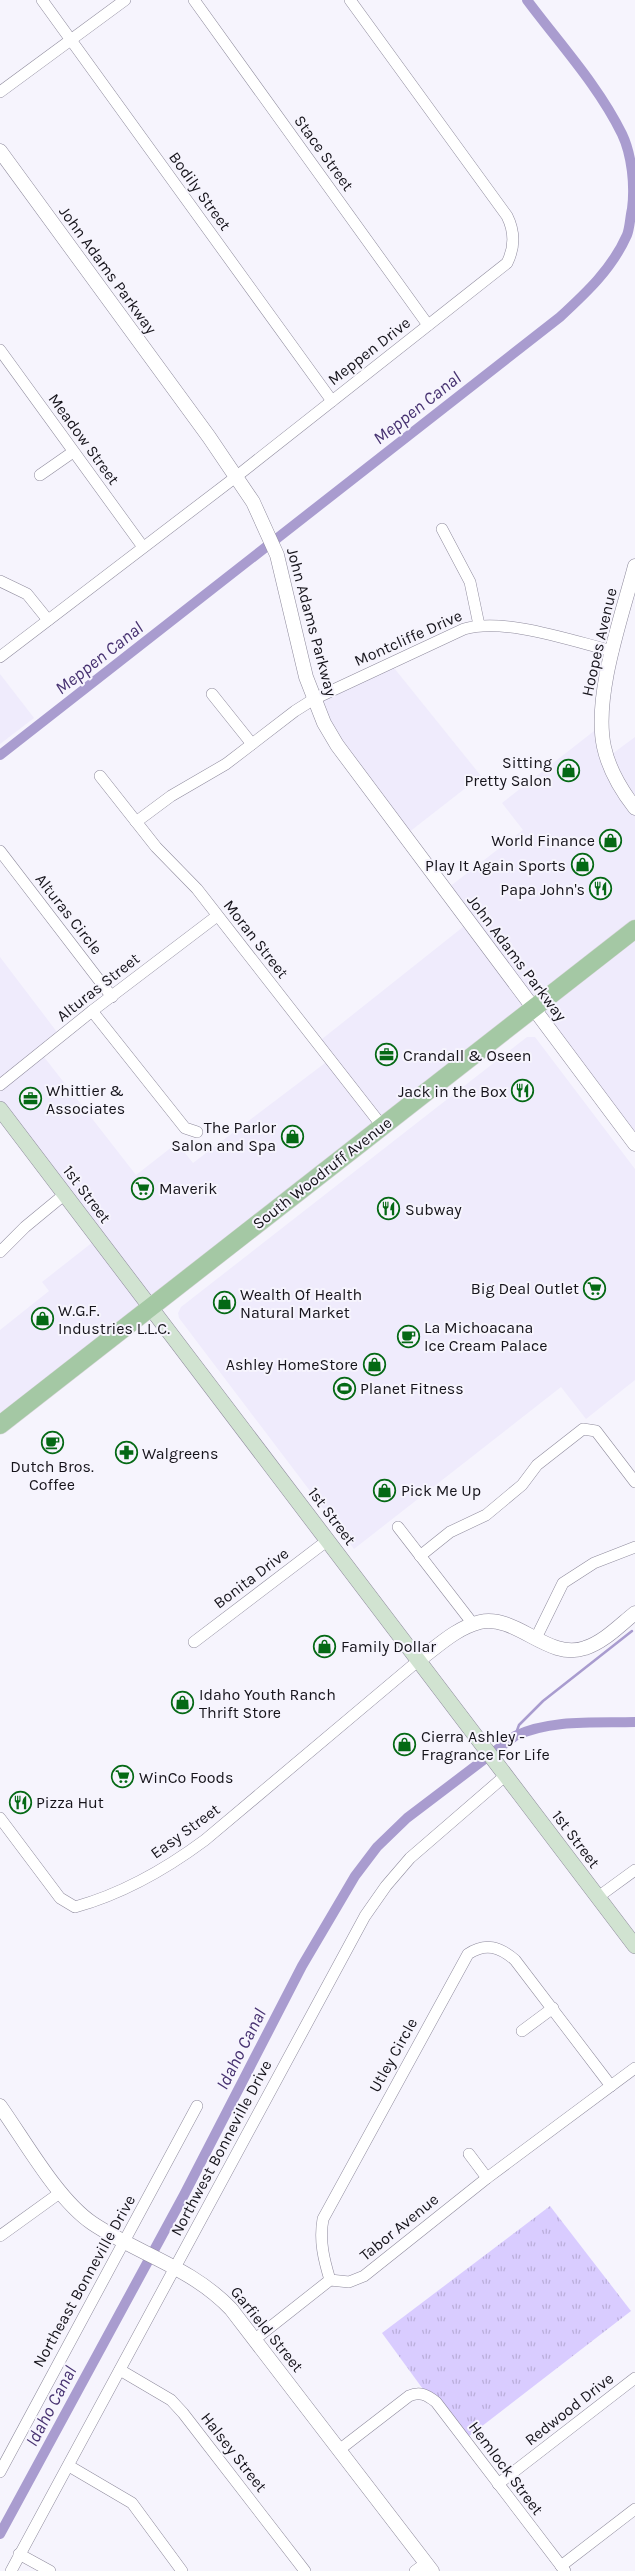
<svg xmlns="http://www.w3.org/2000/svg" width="635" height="2571" font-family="Karla,sans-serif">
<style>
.built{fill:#efebfc}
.grass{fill:url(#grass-tufts)}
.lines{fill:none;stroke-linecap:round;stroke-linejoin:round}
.stream{stroke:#a99ccf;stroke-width:2.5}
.canal{stroke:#a99ccf;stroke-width:10}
.minor-casing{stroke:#8f8b9d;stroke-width:12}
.tertiary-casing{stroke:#8f8b9d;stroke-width:15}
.secondary-casing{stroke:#8f8b9d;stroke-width:16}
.primary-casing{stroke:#d5d5d6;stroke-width:19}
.minor{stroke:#fff;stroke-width:11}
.tertiary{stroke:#fff;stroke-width:14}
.secondary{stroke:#d1e3d1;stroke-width:15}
.primary{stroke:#a4c8a4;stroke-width:18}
.labels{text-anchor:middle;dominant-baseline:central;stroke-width:4;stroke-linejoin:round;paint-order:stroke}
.street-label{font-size:16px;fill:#16141b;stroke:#f6f4fd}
.poi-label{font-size:16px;fill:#16141b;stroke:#f6f4fd;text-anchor:start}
.water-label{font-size:18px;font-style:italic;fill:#473271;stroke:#f6f4fd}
</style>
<defs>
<pattern id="grass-tufts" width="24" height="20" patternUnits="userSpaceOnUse" patternTransform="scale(1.25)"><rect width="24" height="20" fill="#d9ccff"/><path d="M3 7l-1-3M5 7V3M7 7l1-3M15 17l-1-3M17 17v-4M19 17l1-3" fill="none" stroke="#baaeda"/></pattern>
</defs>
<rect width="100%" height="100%" fill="#f6f4fd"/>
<!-- built -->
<g class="built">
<path d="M390 663 481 776 404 836 314 699Z"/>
<path d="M0 674 34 718 0 744Z"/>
<path d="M603 724 608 757 635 737V1144L534 1010 0 1425V1330L49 1291 42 1282 98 1238 0 1109V957L60 1036 41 1053 136 1175 177 1143 193 1163 329 1060 317 1043 468 923 444 891 523 830 502 803Z"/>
<path d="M527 1037H535L635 1169V1380L586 1419 561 1387 354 1549 179 1318 178 1313 181 1307Z"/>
</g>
<!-- grass -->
<path class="grass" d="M550 2206 631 2311 464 2440 428 2396 382 2333Z"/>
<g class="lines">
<!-- stream -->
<path class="stream" d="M515 1736 519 1725 543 1701 632 1631"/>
<!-- canal -->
<g class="canal">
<path d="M0 755 560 317C586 293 612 269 627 235 630 227 630 217 632 209 635 186 632 155 622 134 598 85 559 43 527 0"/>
<path d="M0 2534 184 2195 302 1966 355 1876 377 1847 407 1818 515 1736C551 1719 596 1723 635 1722"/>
</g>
<defs>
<g id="minor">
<path d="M42 0 332 401"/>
<path d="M194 0 428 325"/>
<path d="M0 92 125 0"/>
<path d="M0 350 143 547"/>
<path d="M40 475 73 452"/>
<path d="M442 529 470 582 479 625"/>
<path d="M0 581 27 594 48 620"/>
<path d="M0 657 237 476 507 263C515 247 515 232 507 216L350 0"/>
<path d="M212 694 252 744"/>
<path d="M100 776 156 847 197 889 382 1126"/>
<path d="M136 822 171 796 226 764 295 711 314 699 464 629C504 617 572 641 613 651"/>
<path d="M0 851 112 997"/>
<path d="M92 1011 185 1128 197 1132"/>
<path d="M0 1085 92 1011 217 916"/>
<path d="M0 1252 25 1227 65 1194"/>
<path d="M398 1527 473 1624"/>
<path d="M420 1556 450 1532 486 1515 522 1485 537 1465 583 1429 596 1431 635 1482"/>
<path d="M536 1638 563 1583 594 1563 635 1547"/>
<path d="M194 1642 328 1540"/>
<path d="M0 1818 60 1898 75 1907C122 1894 166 1869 205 1840L419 1660"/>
<path d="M598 1897 635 1870"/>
<path d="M522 2031 553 2008"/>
<path d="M469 2154 487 2178"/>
<path d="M0 2236 61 2192"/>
<path d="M330 2280C324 2260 319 2241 323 2219L468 1954C486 1942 500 1947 515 1960L611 2086"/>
<path d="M254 2340 330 2280 349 2282 364 2276 487 2178 635 2068"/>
<path d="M120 2370 171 2400 183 2413 305 2571"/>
<path d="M339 2450 409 2396C420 2391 427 2395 436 2402L565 2571"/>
<path d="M69 2466 132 2503 182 2571"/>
<path d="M0 2472 197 2106"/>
<path d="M498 2484 635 2378"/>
<path d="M19 2554 50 2571"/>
<path d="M561 2566 635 2509"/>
<path d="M11 2571 365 1916 386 1886 410 1858 506 1775"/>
<path d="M415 2571 426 2563"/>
</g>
<g id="tertiary">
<path d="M0 151 209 437 253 502 277 555 306 677 324 723 337 745 635 1144"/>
<path d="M635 566C622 616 593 696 604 747 609 770 621 790 635 808"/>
<path d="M419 1660C438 1646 456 1628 480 1622 517 1614 548 1661 585 1648 604 1642 620 1625 635 1613"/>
<path d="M0 2106C25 2141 57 2199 92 2223 138 2254 191 2267 231 2309L432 2571"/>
</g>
<path id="secondary" d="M0 1109 635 1946"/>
<path id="primary" d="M0 1425 635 929"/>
</defs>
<!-- minor casing -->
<use href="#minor" class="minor-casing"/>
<!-- tertiary casing -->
<use href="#tertiary" class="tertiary-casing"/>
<!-- secondary casing -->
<use href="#secondary" class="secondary-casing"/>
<!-- primary casing -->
<use href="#primary" class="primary-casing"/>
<!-- minor -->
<use href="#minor" class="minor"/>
<!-- tertiary -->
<use href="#tertiary" class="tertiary"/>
<!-- secondary -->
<use href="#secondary" class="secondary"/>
<!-- primary -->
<use href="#primary" class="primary"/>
</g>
<!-- icons -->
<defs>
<symbol id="shop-ring" viewBox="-11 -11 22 22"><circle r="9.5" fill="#f6f4fd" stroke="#056915" stroke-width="1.5"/><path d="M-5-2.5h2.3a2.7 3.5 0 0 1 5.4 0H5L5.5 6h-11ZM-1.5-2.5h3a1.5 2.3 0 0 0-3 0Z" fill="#056915"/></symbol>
<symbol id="restaurant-ring" viewBox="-11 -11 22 22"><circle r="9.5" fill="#f6f4fd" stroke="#056915" stroke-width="1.5"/><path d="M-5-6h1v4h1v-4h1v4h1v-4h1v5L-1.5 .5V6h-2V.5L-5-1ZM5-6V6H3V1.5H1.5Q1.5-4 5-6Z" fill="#056915"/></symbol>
<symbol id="office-ring" viewBox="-11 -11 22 22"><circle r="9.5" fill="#f6f4fd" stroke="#056915" stroke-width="1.5"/><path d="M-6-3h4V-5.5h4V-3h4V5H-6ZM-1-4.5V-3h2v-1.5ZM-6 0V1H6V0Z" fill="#056915"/></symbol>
<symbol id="supermarket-ring" viewBox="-11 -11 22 22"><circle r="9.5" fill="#f6f4fd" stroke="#056915" stroke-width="1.5"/><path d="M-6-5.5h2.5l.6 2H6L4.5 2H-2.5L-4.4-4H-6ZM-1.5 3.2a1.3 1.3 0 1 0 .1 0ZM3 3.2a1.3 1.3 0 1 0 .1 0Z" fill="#056915"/></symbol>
<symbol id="cafe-ring" viewBox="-11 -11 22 22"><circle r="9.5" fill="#f6f4fd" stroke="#056915" stroke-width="1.5"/><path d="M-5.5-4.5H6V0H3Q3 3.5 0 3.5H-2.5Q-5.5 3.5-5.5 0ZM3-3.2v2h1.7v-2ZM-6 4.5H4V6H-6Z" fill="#056915"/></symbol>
<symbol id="stadium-ring" viewBox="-11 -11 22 22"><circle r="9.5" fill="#f6f4fd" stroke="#056915" stroke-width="1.5"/><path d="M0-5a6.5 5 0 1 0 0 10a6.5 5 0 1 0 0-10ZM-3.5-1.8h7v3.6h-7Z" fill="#056915"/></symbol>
<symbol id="pharmacy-ring" viewBox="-11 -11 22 22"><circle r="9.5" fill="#f6f4fd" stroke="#056915" stroke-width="1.5"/><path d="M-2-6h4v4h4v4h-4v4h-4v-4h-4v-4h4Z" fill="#056915"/></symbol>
</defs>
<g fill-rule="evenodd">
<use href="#shop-ring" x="556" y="758" width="25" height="25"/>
<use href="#shop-ring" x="598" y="828" width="25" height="25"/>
<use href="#shop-ring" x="570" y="852" width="25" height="25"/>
<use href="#restaurant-ring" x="588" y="876" width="25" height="25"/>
<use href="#office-ring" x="374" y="1042" width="25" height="25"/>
<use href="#restaurant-ring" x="510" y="1078" width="25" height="25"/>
<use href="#office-ring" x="18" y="1086" width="25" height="25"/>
<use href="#shop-ring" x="280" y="1124" width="25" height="25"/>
<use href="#supermarket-ring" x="130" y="1176" width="25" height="25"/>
<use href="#restaurant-ring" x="376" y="1196" width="25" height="25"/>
<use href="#supermarket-ring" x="582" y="1276" width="25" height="25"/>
<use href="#shop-ring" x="212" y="1290" width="25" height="25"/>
<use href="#shop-ring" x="30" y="1306" width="25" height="25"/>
<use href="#cafe-ring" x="396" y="1324" width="25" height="25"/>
<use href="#shop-ring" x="362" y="1352" width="25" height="25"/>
<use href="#stadium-ring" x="332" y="1376" width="25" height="25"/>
<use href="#cafe-ring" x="40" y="1430" width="25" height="25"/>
<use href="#pharmacy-ring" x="114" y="1440" width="25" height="25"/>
<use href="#shop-ring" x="372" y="1478" width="25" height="25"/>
<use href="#shop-ring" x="312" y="1634" width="25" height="25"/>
<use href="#shop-ring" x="170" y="1690" width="25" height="25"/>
<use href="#shop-ring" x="392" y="1732" width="25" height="25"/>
<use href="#supermarket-ring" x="110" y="1764" width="25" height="25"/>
<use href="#restaurant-ring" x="8" y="1790" width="25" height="25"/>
</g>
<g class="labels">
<!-- street labels -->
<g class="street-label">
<text transform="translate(324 153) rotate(54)">Stace Street</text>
<text transform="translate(200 191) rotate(54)">Bodily Street</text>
<text transform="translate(108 270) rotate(54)">John Adams Parkway</text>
<text transform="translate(369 351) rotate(-38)">Meppen Drive</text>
<text transform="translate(84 439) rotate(54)">Meadow Street</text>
<text transform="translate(312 622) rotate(75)">John Adams Parkway</text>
<text transform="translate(408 638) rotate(-24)">Montcliffe Drive</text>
<text transform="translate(599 642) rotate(-77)">Hoopes Avenue</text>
<text transform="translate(69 914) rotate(52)">Alturas Circle</text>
<text transform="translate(256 939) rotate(52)">Moran Street</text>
<text transform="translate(517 958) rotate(53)">John Adams Parkway</text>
<text transform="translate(98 987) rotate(-38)">Alturas Street</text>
<text transform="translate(322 1173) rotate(-38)">South Woodruff Avenue</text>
<text transform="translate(87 1194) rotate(53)">1st Street</text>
<text transform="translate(332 1516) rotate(53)">1st Street</text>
<text transform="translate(251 1578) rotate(-37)">Bonita Drive</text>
<text transform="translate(185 1831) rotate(-36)">Easy Street</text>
<text transform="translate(576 1839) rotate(53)">1st Street</text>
<text transform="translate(393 2055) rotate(-61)">Utley Circle</text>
<text transform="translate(221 2148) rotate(-62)">Northwest Bonneville Drive</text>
<text transform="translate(399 2227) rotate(-39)">Tabor Avenue</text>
<text transform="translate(84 2281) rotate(-61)">Northeast Bonneville Drive</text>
<text transform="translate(267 2329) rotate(51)">Garfield Street</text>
<text transform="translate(569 2409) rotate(-38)">Redwood Drive</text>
<text transform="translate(234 2452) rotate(52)">Halsey Street</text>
<text transform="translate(506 2468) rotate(53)">Hemlock Street</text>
</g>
<!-- poi labels -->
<g class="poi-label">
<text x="552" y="762" text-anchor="end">Sitting<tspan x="552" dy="18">Pretty Salon</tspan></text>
<text x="595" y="840" text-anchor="end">World Finance</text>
<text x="566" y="865" text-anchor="end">Play It Again Sports</text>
<text x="585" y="889" text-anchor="end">Papa John's</text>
<text x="403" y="1055">Crandall &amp; Oseen</text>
<text x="46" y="1090">Whittier &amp;<tspan x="46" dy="18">Associates</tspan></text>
<text x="507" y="1091" text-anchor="end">Jack in the Box</text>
<text x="276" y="1127" text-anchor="end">The Parlor<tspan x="276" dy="18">Salon and Spa</tspan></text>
<text x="159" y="1188">Maverik</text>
<text x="405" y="1209">Subway</text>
<text x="579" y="1288" text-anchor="end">Big Deal Outlet</text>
<text x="240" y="1294">Wealth Of Health<tspan x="240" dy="18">Natural Market</tspan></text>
<text x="58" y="1310">W.G.F.<tspan x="58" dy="18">Industries L.L.C.</tspan></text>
<text x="424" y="1327">La Michoacana<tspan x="424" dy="18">Ice Cream Palace</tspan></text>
<text x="358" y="1364" text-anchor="end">Ashley HomeStore</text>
<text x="360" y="1388">Planet Fitness</text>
<text x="142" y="1453">Walgreens</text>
<text x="52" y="1466" text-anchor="middle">Dutch Bros.<tspan x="52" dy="18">Coffee</tspan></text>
<text x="401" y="1490">Pick Me Up</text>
<text x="341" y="1646">Family Dollar</text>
<text x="199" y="1694">Idaho Youth Ranch<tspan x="199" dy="18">Thrift Store</tspan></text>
<text x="421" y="1736">Cierra Ashley -<tspan x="421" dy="18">Fragrance For Life</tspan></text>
<text x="139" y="1777">WinCo Foods</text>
<text x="36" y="1802">Pizza Hut</text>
</g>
<!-- water labels -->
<g class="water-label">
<text transform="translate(417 408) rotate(-38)">Meppen Canal</text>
<text transform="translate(99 658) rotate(-38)">Meppen Canal</text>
<text transform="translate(241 2049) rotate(-63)">Idaho Canal</text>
<text transform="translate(51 2406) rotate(-62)">Idaho Canal</text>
</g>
</g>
</svg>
